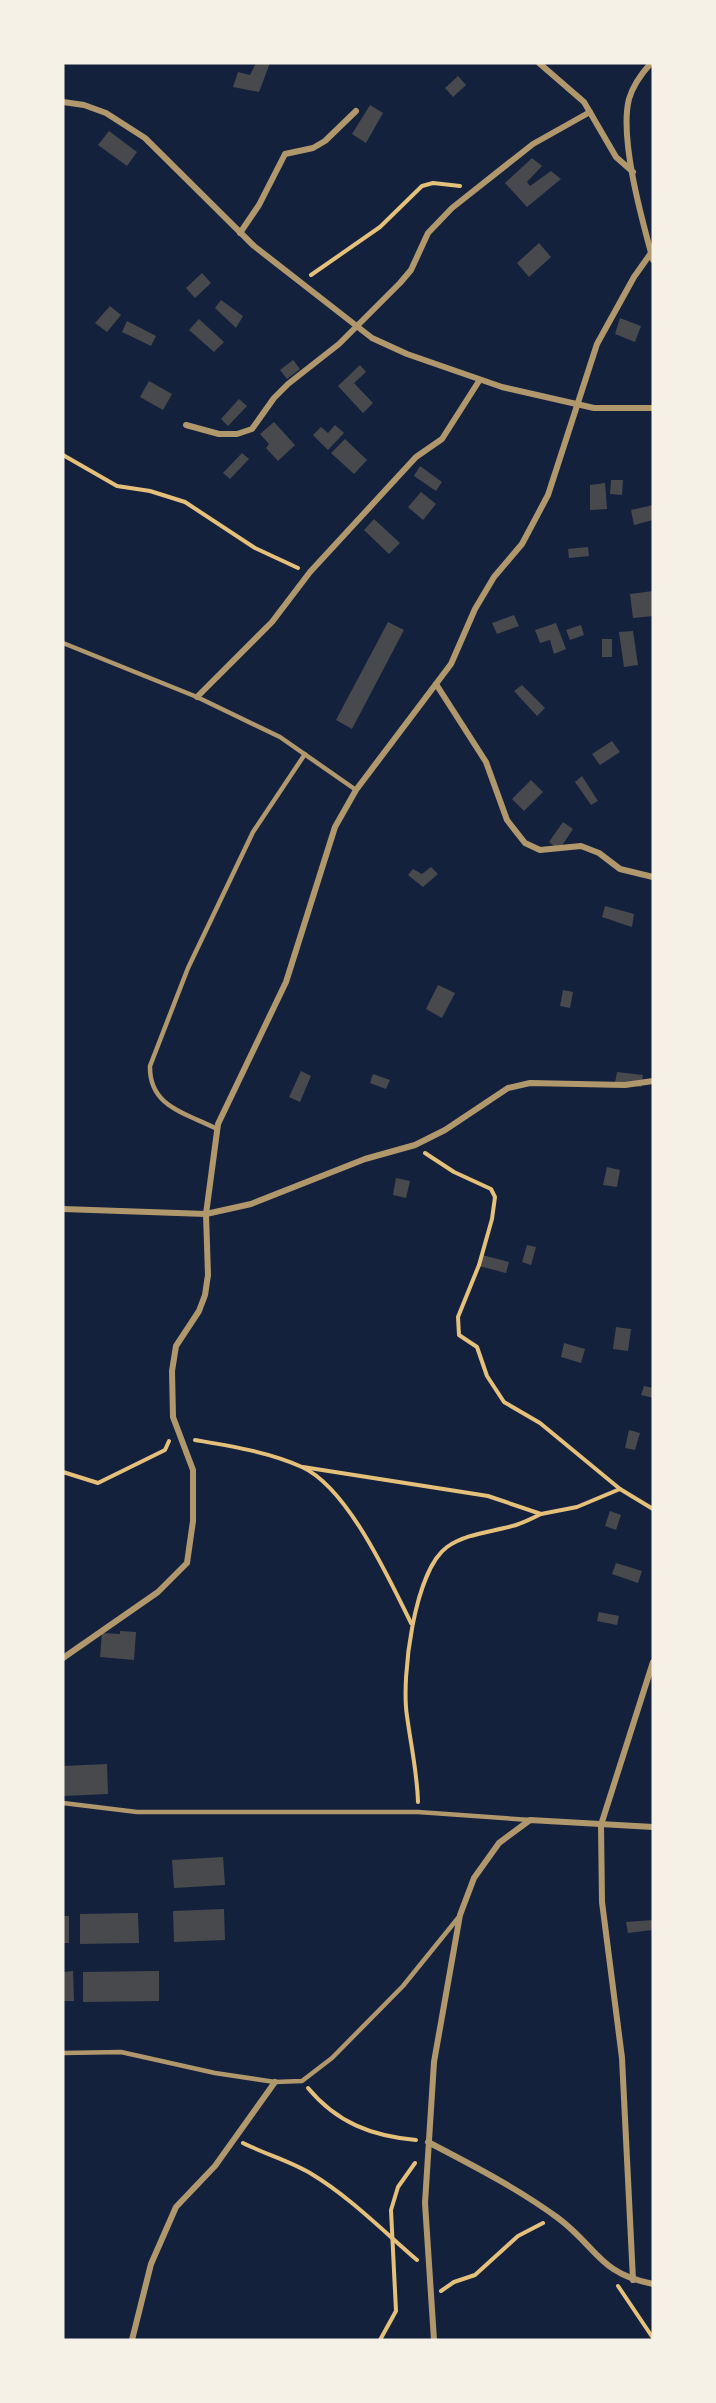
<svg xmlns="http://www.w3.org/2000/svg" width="716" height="2403" font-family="Mulish,sans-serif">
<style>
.building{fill:#48494c}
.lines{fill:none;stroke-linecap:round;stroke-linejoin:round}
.path{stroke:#e5c07b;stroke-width:4}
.service{stroke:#b1986c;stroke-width:4.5}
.minor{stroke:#b1986c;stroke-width:6}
</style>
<rect width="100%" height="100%" fill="#14213d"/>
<!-- building -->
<g class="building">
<path d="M256 63H270L259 92 233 87 238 72 250 75Z"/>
<path d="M458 76 466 85 453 97 445 88Z"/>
<path d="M370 105 383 113 366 143 352 134Z"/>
<path d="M109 131 137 152 127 166 98 145Z"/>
<path d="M532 158 542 166 527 182 530 186 551 171 561 179 527 207 505 183Z"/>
<path d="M539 243 551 257 529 277 517 263Z"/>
<path d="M202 273 211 283 195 298 186 288Z"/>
<path d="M221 300 243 316 236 328 215 308Z"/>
<path d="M110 306 121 315 107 332 95 323Z"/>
<path d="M620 318 641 326 635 342 615 334Z"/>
<path d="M199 319 224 342 214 352 189 330Z"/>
<path d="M127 321 156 336 151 346 122 332Z"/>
<path d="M293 360 300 369 287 379 280 370Z"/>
<path d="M360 365 366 372 354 383 373 403 363 413 338 386Z"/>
<path d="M149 381 172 394 163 410 140 397Z"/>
<path d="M239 399 247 406 228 426 221 419Z"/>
<path d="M274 422 295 445 278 461 266 448 269 444 260 434Z"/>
<path d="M335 425 344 433 328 450 313 435 321 427 328 433Z"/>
<path d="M345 439 367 460 354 474 331 453Z"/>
<path d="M242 453 249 459 230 479 223 473Z"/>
<path d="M420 466 442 482 436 491 414 476Z"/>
<path d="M611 480H623L622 495 610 494Z"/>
<path d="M605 483 607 509 590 510V485Z"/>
<path d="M421 492 436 504 423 520 408 507Z"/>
<path d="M653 505V520L634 525 631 510Z"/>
<path d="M374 519 400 543 389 554 364 530Z"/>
<path d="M588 547 589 556 569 558 568 549Z"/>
<path d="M653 591V616L633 618 630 594Z"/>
<path d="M514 615 519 626 497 634 492 623Z"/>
<path d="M388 622 404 630 352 729 336 720Z"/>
<path d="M556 623 566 649 554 654 550 640 540 643 535 630Z"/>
<path d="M581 625 584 635 570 640 566 630Z"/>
<path d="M633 631 638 665 624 667 619 632Z"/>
<rect x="602" y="639" width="10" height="18"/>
<path d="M522 685 545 708 537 716 514 691Z"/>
<path d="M612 741 620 752 600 765 592 754Z"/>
<path d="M582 776 598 801 591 805 575 782Z"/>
<path d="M531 780 543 792 524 811 512 799Z"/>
<path d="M563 822 573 829 559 850 549 842Z"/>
<path d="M431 867 438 874 423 887 408 875 413 869 422 874Z"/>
<path d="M605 906 634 914 632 927 602 917Z"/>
<path d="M438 985 455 993 442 1018 426 1009Z"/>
<path d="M563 990 573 992 570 1008 560 1006Z"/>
<path d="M301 1071 311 1076 300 1102 289 1097Z"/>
<path d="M617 1072 643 1075 641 1087 615 1083Z"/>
<path d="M373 1074 390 1080 386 1089 370 1083Z"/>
<path d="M607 1167 620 1170 617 1187 603 1185Z"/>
<path d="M396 1178 410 1181 406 1198 393 1195Z"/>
<path d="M527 1245 536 1247 531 1265 522 1262Z"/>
<path d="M482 1255 509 1262 506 1273 479 1266Z"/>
<path d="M616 1327 631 1329 628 1351 613 1349Z"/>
<path d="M564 1343 585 1349 581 1363 561 1357Z"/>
<path d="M644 1386 653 1388V1398L641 1395Z"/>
<path d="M629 1430 640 1433 635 1450 625 1448Z"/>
<path d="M610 1511 621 1515 616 1530 605 1526Z"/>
<path d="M616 1563 642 1571 638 1583 612 1574Z"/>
<path d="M599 1612 619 1616 617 1625 597 1621Z"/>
<path d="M120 1631 136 1632 134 1660 100 1657 102 1633 120 1634Z"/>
<path d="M107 1764 108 1794 63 1796V1766Z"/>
<path d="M223 1857 225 1885 174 1888 172 1860Z"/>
<path d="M224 1909 225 1940 174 1942 173 1911Z"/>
<path d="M138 1913 139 1943 80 1944V1914Z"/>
<rect x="63" y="1916" width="6" height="27"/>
<path d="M653 1920V1930L628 1933 626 1922Z"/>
<path d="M73 1971 74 2001H63V1972Z"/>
<path d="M159 1971V2001L83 2002V1972Z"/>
</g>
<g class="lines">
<!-- path -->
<g class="path">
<path d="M311 275 380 227 422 186 433 183 460 186"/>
<path d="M63 455 117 486 150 491 185 502 255 548 298 568"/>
<path d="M425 1153 454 1172 491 1189 495 1197 492 1219 479 1265 458 1317 459 1335 477 1347 487 1376 504 1402 540 1423 620 1489 653 1509"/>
<path d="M195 1440C230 1446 269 1452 302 1467 348 1488 389 1579 411 1623"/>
<path d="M303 1467 488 1496 541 1514 577 1507 620 1489"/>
<path d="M63 1472 98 1483 165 1450 169 1441"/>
<path d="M418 1802C417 1771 411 1746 407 1716 401 1678 414 1571 447 1547 467 1533 493 1532 516 1525 525 1522 533 1518 541 1514"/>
<path d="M308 2088C337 2123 372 2136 416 2140"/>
<path d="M243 2143C265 2154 290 2161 310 2173 350 2197 382 2230 417 2260"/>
<path d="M618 2286 653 2338"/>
<path d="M441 2291 454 2282 475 2275 518 2236 543 2223"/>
<path d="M380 2340 396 2311 391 2210 398 2187 415 2163"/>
</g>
<!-- service -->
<g class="service">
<path d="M63 643 197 697 280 737 356 790"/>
<path d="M217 1129C186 1113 149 1107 150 1066L188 968 253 832 305 754"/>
<path d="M63 1803 137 1812H418L530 1820"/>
<path d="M63 2053 121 2052 215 2073 275 2082 302 2081 332 2058 403 1986 458 1918"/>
</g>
<!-- minor -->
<g class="minor">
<path d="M539 63 584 102 616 157 633 172"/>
<path d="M651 63C642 73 633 85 629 99 619 138 642 220 653 260"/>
<path d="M63 102 84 105 106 113 145 138 254 246 372 338 407 354 502 387 594 408H653"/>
<path d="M240 233 259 205 285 154 313 148 325 141 356 111"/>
<path d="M186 425 219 434H237L252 429 274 398 288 384 339 344 400 283 411 270 428 233 452 208 533 144 590 112"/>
<path d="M436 684 486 762 507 820 525 843 540 850 581 846 599 853 620 869 653 877"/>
<path d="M197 697 272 622 310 572 416 457 442 439 479 381"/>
<path d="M63 1209 206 1214 251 1204 365 1159 415 1145 445 1130 508 1088 530 1083 625 1085 653 1081"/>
<path d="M63 1658 158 1592 187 1563 193 1521V1470L173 1417 172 1371 176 1346 199 1311 205 1295 208 1275 206 1214 218 1124 286 982 335 827 356 790 451 664 475 609 494 577 522 544 548 495 597 344 634 277 651 253"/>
<path d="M428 2142C472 2165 517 2188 558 2218 597 2247 599 2274 653 2284"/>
<path d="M633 2280 622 2058 602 1902 601 1825 653 1662"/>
<path d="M132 2340 151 2264 176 2207 215 2166 275 2082"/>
<path d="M434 2340 425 2203 434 2062 460 1915 474 1878 499 1843 530 1820 653 1827"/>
</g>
</g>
<!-- border -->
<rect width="716" height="2403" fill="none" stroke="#f6f1e7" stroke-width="129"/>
</svg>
